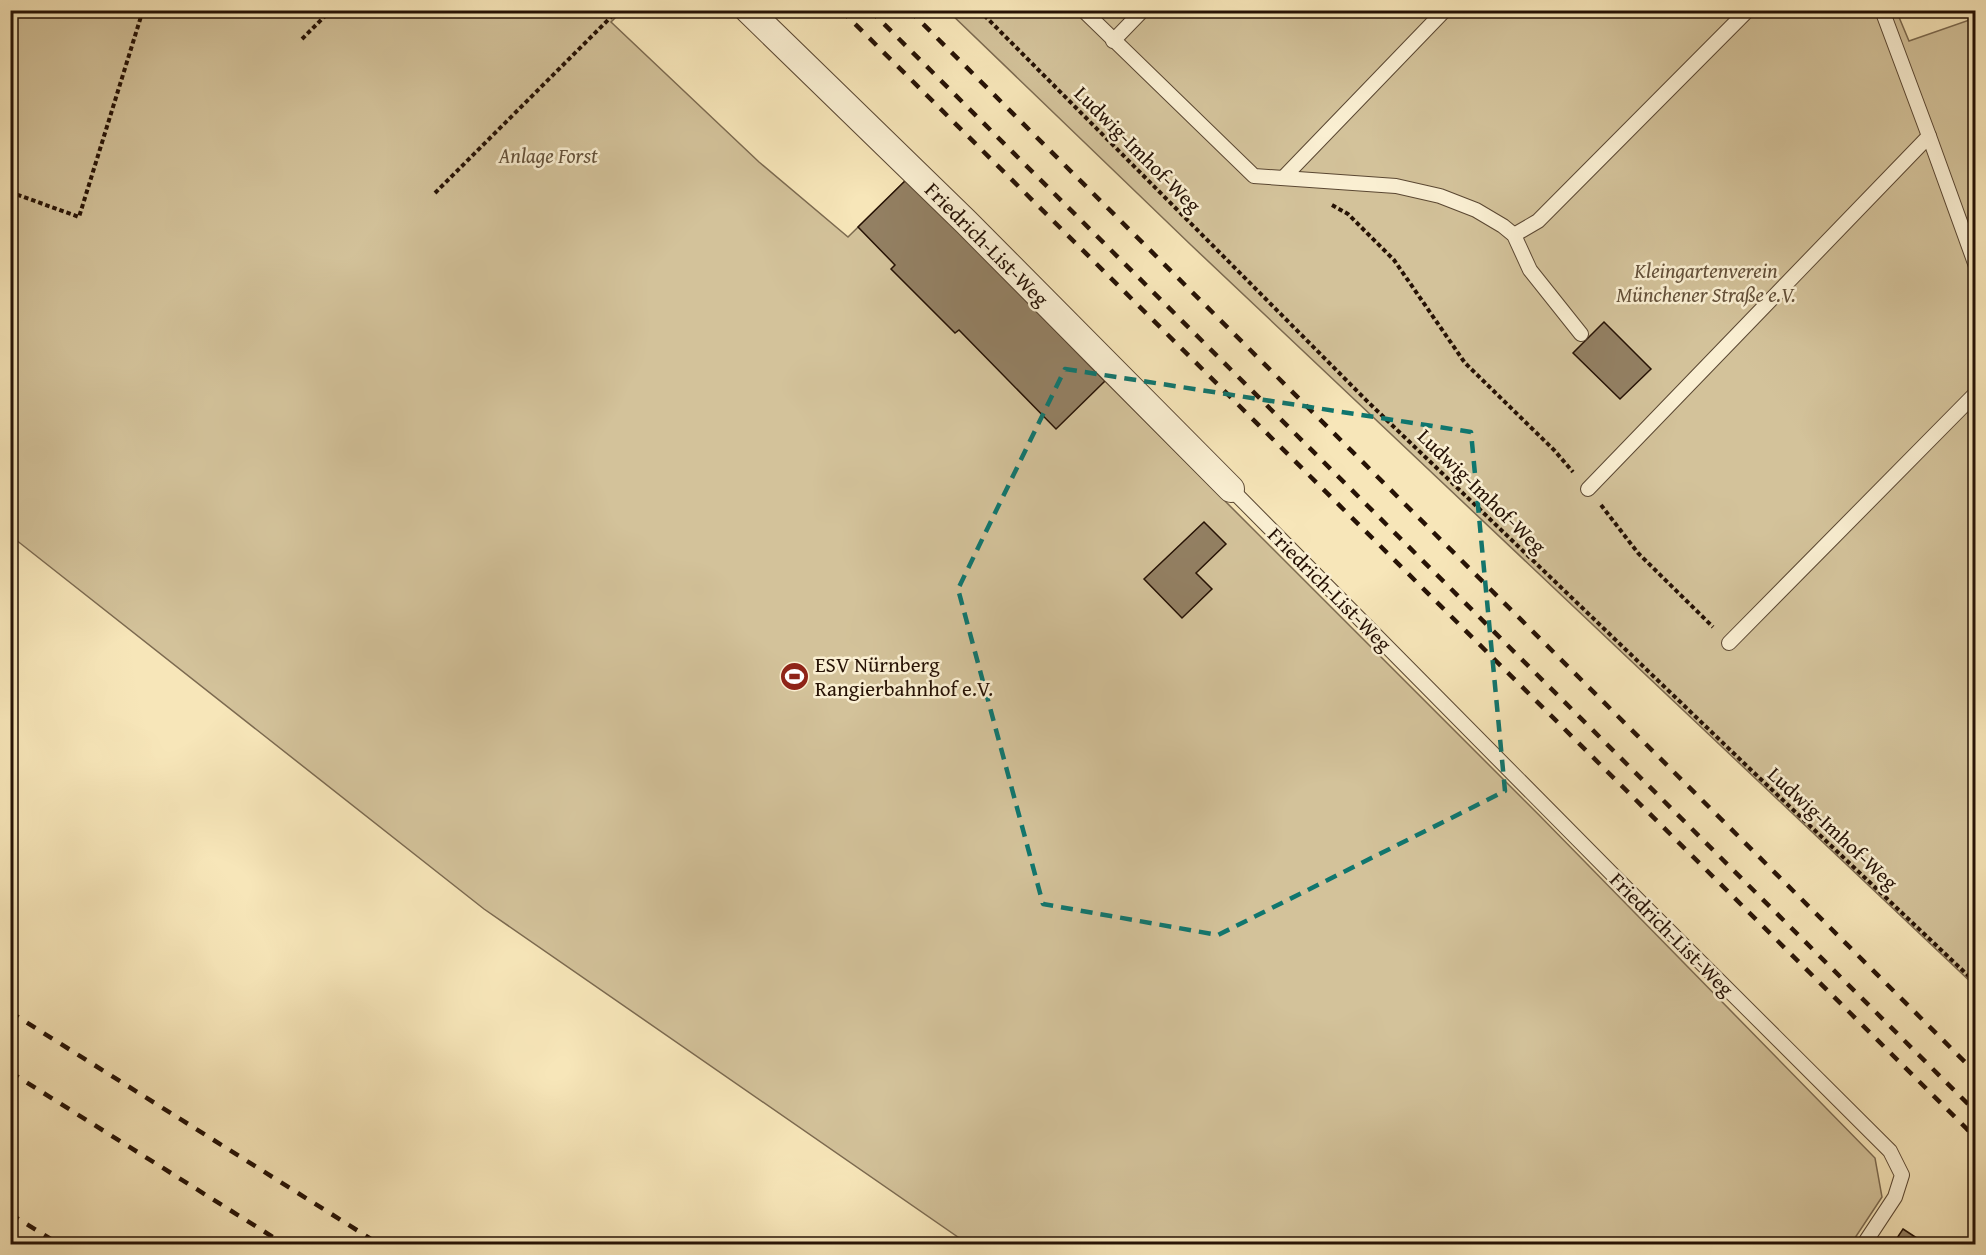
<svg xmlns="http://www.w3.org/2000/svg" width="1986" height="1255" font-family="'Gentium Book Plus',serif">
<style>
.green{fill:#d3c29a;stroke:#7c6a50;stroke-width:1.5}
.building{fill:#938063;stroke:#261205;stroke-width:1.5}
.lines{fill:none;stroke-linecap:round;stroke-linejoin:round}
.lane-casing{stroke:#5a4732;stroke-width:16}
.street-casing{stroke:#5a4732;stroke-width:28}
.path{stroke:#261205;stroke-width:4;stroke-dasharray:4.5 3;stroke-linecap:butt}
.lane{stroke:#faefd2;stroke-width:14}
.street{stroke:#faefd2;stroke-width:26}
.rail{stroke:#261205;stroke-width:4.5;stroke-dasharray:10 10;stroke-linecap:butt}
.marked{fill:none;stroke:#0f766e;stroke-width:4.5;stroke-dasharray:12 8;stroke-linejoin:round}
.labels{text-anchor:middle;dominant-baseline:central;stroke-width:5;stroke-linejoin:round;paint-order:stroke}
.street-label{font-size:21px;fill:#261205;stroke:#faefd2}
.park-label{font-size:21px;font-style:italic;fill:#635039;stroke:#faefd2}
.poi-label{font-size:21px;fill:#261205;stroke:#faefd2;text-anchor:start}
</style>
<rect width="100%" height="100%" fill="#f7e6b9"/>
<filter id="stains"><feTurbulence type="fractalNoise" baseFrequency=".00333" numOctaves="4"/><feColorMatrix values="0 0 0 0 .2 0 0 0 0 .09 0 0 0 0 .02 0 0 0 .5 -.17"/></filter>
<radialGradient id="worn" r=".72"><stop offset=".6" stop-color="#630" stop-opacity="0"/><stop offset="1" stop-color="#630" stop-opacity=".3"/></radialGradient>
<!-- green -->
<g class="green">
<path d="M1896 10 1909 41 1975 18V986L1191 245 948 11Z"/>
<path d="M10 11H622L611 22 759 162 848 237 907 179 1105 381 1540 816 1875 1158 1882 1197 1851 1244H968L484 909 11 536Z"/>
</g>
<!-- building -->
<g class="building">
<path d="M907 179 1105 381 1056 429 959 330 955 333 891 269 895 265 858 227Z"/>
<path d="M1604 322 1651 369 1620 399 1573 353Z"/>
<path d="M1204 522 1226 544 1196 573 1212 589 1182 618 1144 579Z"/>
<path d="M1903 1229 1926 1244H1893Z"/>
</g>
<g class="lines">
<defs>
<g id="lane">
<path d="M1083 10 1254 176 1396 186 1440 196 1476 210 1503 226 1514 235 1530 270 1581 334"/>
<path d="M1882 10 1929 136 1976 266"/>
<path d="M1113 41 1143 10"/>
<path d="M1283 178 1445 10"/>
<path d="M1514 235 1538 221 1748 10"/>
<path d="M1231 489 1623 885 1890 1151 1902 1175 1895 1197 1864 1244"/>
<path d="M1588 489 1929 136"/>
<path d="M1729 643 1976 393"/>
</g>
<path id="street" d="M748 10 966 222 1231 489"/>
</defs>
<!-- lane casing -->
<use href="#lane" class="lane-casing"/>
<!-- street casing -->
<use href="#street" class="street-casing"/>
<!-- path -->
<g class="path">
<path d="M979 10 1368 402 1749 768 1976 983"/>
<path d="M302 39 331 10"/>
<path d="M10 192 79 217 143 10"/>
<path d="M435 193 618 10"/>
<path d="M1332 205 1348 214 1394 260 1465 363 1554 450 1573 472"/>
<path d="M1601 505 1638 553 1713 627"/>
</g>
<!-- lane -->
<use href="#lane" class="lane"/>
<!-- street -->
<use href="#street" class="street"/>
<!-- rail -->
<g class="rail">
<path d="M841 10 1976 1138"/>
<path d="M870 10 1976 1112"/>
<path d="M909 10 1976 1073"/>
<path d="M10 1012 379 1244"/>
<path d="M10 1072 284 1244"/>
<path d="M10 1214 59 1244"/>
</g>
</g>
<!-- marked area -->
<path class="marked" d="M1065 369 1471 432 1505 791 1218 935 1043 904 958 589Z"/>
<!-- icons -->
<defs>
<symbol id="stadium-disc" viewBox="-11 -11 22 22"><circle r="9.5" fill="#8f2418" stroke="#faefd2"/><path d="M0-5a6.5 5 0 1 0 0 10a6.5 5 0 1 0 0-10ZM-3.5-1.8h7v3.6h-7Z" fill="#fff"/></symbol>
</defs>
<g fill-rule="evenodd">
<use href="#stadium-disc" x="778" y="660" width="33" height="33"/>
</g>
<g class="labels">
<!-- street labels -->
<g class="street-label">
<text transform="translate(1138 149) rotate(45)">Ludwig-Imhof-Weg</text>
<text transform="translate(987 244) rotate(45)">Friedrich-List-Weg</text>
<text transform="translate(1482 491) rotate(44)">Ludwig-Imhof-Weg</text>
<text transform="translate(1330 589) rotate(45)">Friedrich-List-Weg</text>
<text transform="translate(1833 828) rotate(43)">Ludwig-Imhof-Weg</text>
<text transform="translate(1672 934) rotate(45)">Friedrich-List-Weg</text>
</g>
<!-- park labels -->
<g class="park-label">
<text x="548" y="155">Anlage Forst</text>
<text x="1706" y="270">Kleingartenverein<tspan x="1706" dy="24">Münchener Straße e.V.</tspan></text>
</g>
<!-- poi labels -->
<g class="poi-label">
<text x="815" y="664">ESV Nürnberg<tspan x="815" dy="24">Rangierbahnhof e.V.</tspan></text>
</g>
</g>
<!-- margin -->
<rect width="1986" height="1255" fill="none" stroke="#f7e6b9" stroke-width="36"/>
<rect x="12" y="12" width="1962" height="1231" fill="none" stroke="#261205" stroke-width="3"/>
<rect x="18" y="18" width="1950" height="1219" fill="none" stroke="#261205" stroke-width="1.5"/>
<rect width="100%" height="100%" filter="url(#stains)"/>
<rect width="100%" height="100%" fill="url(#worn)"/>
</svg>
